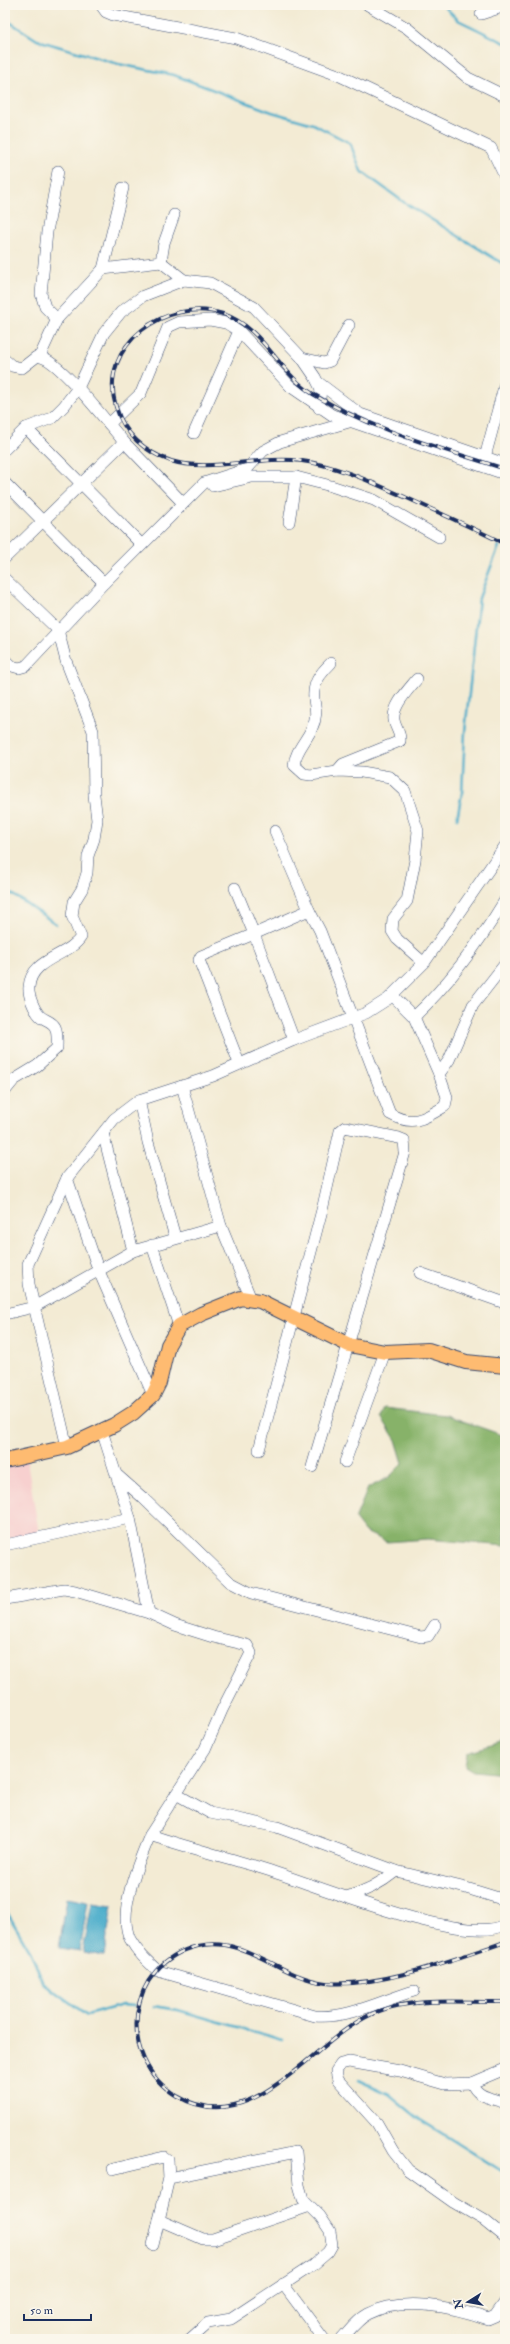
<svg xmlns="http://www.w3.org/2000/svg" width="510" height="2344" font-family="'IM FELL Double Pica',serif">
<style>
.built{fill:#f7d0cf}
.forest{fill:#87b269;stroke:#517064}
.water{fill:#4cadcb;stroke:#346e94}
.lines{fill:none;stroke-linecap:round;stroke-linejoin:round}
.stream{stroke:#4cadcb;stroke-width:2.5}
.minor-casing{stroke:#3b4b70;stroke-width:12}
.major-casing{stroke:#3b4b70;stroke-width:16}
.minor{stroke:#fff;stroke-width:11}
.major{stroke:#febb71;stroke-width:14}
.rail-casing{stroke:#1b2f5e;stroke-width:4}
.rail{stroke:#fbf7ec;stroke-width:2.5;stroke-dasharray:8;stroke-linecap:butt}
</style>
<rect width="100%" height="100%" fill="#fbf7ec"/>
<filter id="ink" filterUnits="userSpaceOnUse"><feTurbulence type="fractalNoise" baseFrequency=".025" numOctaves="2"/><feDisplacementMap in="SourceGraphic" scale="8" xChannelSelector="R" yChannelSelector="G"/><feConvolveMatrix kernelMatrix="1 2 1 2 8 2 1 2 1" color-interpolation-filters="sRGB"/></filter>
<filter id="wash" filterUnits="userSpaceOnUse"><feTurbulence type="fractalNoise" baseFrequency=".012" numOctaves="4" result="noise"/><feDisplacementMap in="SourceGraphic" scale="16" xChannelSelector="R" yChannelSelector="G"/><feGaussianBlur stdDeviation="0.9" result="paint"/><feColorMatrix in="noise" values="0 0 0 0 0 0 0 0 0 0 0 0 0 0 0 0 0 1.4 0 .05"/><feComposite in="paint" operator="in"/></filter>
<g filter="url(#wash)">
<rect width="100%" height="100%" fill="#f3ebd4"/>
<!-- built -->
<path class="built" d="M26 1456 39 1533 5 1539V1461Z"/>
<!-- forest -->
<g class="forest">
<path d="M385 1408 446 1415 505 1436V1546L428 1539 387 1542 365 1532 355 1519 368 1488 389 1477 403 1463 396 1440 381 1417Z"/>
<path d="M505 1742V1774L473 1771 465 1766 467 1753Z"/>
</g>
<!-- water -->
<g class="water">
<path d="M67 1898 88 1902 80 1951 59 1948Z"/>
<path d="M92 1903 112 1906 104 1956 83 1952Z"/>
</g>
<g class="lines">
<!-- stream -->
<g class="stream">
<path d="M443 5 458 20 505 43"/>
<path d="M5 19 37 40 118 64 174 75 272 112 313 124 350 143 361 171 405 203 505 265"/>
<path d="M504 534 505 531"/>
<path d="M457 818 462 793 465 732 479 598 499 546"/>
<path d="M5 889 56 924"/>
<path d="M5 1909 31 1953 43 1983 87 2015 123 2005 134 2006"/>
<path d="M154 2006 178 2010 283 2040"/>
<path d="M359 2080 389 2094 419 2119 505 2173"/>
</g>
</g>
</g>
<g filter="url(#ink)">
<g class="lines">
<defs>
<g id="minor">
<path d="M101 5 106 12 113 15 236 38 338 75 491 148 505 177"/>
<path d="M368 5 407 28 468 78 505 96"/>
<path d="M481 14 505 6"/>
<path d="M161 262 184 280"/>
<path d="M103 269 123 188"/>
<path d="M57 319 45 307 41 294 47 232 58 171"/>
<path d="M40 356 57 319 103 269 161 262 164 243 174 215"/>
<path d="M302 358 324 363 330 361 349 325"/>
<path d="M5 360 12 366 22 368 36 357C52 353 98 411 109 424L141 393 168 327 179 322 196 321 210 320 226 323 239 331 291 387 332 415 505 474"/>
<path d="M319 383 360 414 505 464"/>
<path d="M26 428 141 544"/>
<path d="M194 433 239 331"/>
<path d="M124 442 183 503"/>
<path d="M5 449 26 428 52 418 64 406 78 388 104 333 121 312 143 296 184 280 210 283 254 307 302 358 315 377 321 389 319 408"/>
<path d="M485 457 505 383"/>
<path d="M5 483 104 583"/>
<path d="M213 486 252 477H296L331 486 374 500 439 537"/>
<path d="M289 522 296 477"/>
<path d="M5 558 124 442 109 424"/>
<path d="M5 579 58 630 66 661 93 731 94 795 97 820 94 839 88 856 87 873 82 889 74 902 72 916 81 937C68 957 31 958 29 987 28 995 34 1010 40 1016 44 1020 52 1021 55 1027 58 1033 57 1041 57 1048L37 1066 14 1080 5 1091"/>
<path d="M5 659 12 666 19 668 26 666 104 583 204 483 247 469 263 451 280 442 349 422"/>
<path d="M331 663C325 669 317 677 315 686 310 702 321 709 312 728 307 740 295 751 294 765L304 774 311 775 337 771 362 772 390 777 405 791 418 831 415 860 407 901 393 919 392 931 397 939 424 963"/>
<path d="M337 771 343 764 400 741C401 733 395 728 394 720 392 706 409 689 417 679"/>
<path d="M275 831 309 910"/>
<path d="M235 888 254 934 201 956 199 960 239 1063"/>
<path d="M414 1017C450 983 479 943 505 900"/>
<path d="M294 1040 254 934 309 910 320 931 390 1114C413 1127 424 1119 445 1106L447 1097 439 1074 414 1017 393 996"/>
<path d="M439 1074 449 1060 473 1005 505 964"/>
<path d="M139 1100 148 1142 175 1237"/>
<path d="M103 1133 133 1251"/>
<path d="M67 1178 98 1269 153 1395"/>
<path d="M221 1226 251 1299"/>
<path d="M152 1245 179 1326"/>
<path d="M420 1273 505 1303"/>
<path d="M5 1314 34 1307 133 1251 221 1226 182 1086"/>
<path d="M102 1431 130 1518 149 1613"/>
<path d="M67 1447 29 1284 28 1264 67 1178 114 1119 139 1100 213 1076 294 1040 366 1013 388 999 424 963 505 846"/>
<path d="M259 1450 323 1206 340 1131 345 1127 399 1138 404 1140 405 1152 312 1467"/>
<path d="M345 1462 385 1352"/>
<path d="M116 1474 142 1497 230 1582 251 1593 421 1637 428 1636 435 1625"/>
<path d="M5 1545 130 1518"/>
<path d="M5 1599 64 1589 75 1591 149 1613 175 1625 213 1637 247 1645 251 1653 222 1710 205 1749 150 1835"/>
<path d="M176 1794 210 1813 277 1827 396 1871 466 1888 505 1900"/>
<path d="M346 1897C365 1892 380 1884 396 1871"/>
<path d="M414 1991C383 2000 348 2019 315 2016L158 1971C147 1961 137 1952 130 1939 117 1912 139 1861 150 1835 186 1847 222 1856 258 1867 307 1881 462 1947 505 1925"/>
<path d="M505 2069 472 2083 445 2084 400 2071 349 2062 341 2064 336 2071 338 2080 377 2123 393 2151 408 2170 453 2202 484 2220 505 2237"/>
<path d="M472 2083C476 2097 492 2098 505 2103"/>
<path d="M113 2169 164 2157 168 2160 169 2178"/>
<path d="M159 2220 203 2239H213L310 2206"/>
<path d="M153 2245 169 2178 296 2152 299 2185 303 2199 320 2216 330 2231 332 2245 328 2252 313 2265 231 2319 208 2323 190 2339"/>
<path d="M283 2284 324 2339"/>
<path d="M342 2339C350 2330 357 2320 368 2314 402 2296 454 2307 488 2319L495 2316 505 2302"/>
</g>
<path id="major" d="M5 1461 67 1447 114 1425 133 1413 153 1395 159 1383 168 1345 179 1326 201 1314 241 1298 260 1301 349 1345 385 1352 428 1350 466 1362 505 1366"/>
</defs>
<!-- minor casing -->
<use href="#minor" class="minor-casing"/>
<!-- major casing -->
<use href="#major" class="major-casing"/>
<!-- minor -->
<use href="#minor" class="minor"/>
<!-- major -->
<use href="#major" class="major"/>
<defs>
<g id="rail">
<path d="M505 469C441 448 371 430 313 394 279 373 263 327 223 314 167 296 97 345 116 407 124 434 145 452 171 461 209 473 260 455 302 461 339 466 373 483 407 498 440 513 473 528 505 544"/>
<path d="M505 1942C454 1959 380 1988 326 1983 280 1978 246 1935 198 1946 126 1963 115 2059 177 2096 256 2142 314 2035 379 2011 417 1997 464 2003 505 2002"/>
</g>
</defs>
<!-- rail casing -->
<use href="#rail" class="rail-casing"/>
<!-- rail -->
<use href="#rail" class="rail"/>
</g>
</g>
<!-- margin -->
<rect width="510" height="2344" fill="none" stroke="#fbf7ec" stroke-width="20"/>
<!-- north arrow -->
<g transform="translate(468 2302) rotate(259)" stroke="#fbf7ec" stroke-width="3" paint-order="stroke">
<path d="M0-3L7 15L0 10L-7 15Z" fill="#1b2f5e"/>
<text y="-6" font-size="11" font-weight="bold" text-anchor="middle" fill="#1b2f5e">N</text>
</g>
<!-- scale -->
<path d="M24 2314v6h67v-6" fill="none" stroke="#1b2f5e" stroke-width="2"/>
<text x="30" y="2314" font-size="12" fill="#1b2f5e" stroke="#fbf7ec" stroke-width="3" paint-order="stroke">50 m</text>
</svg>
